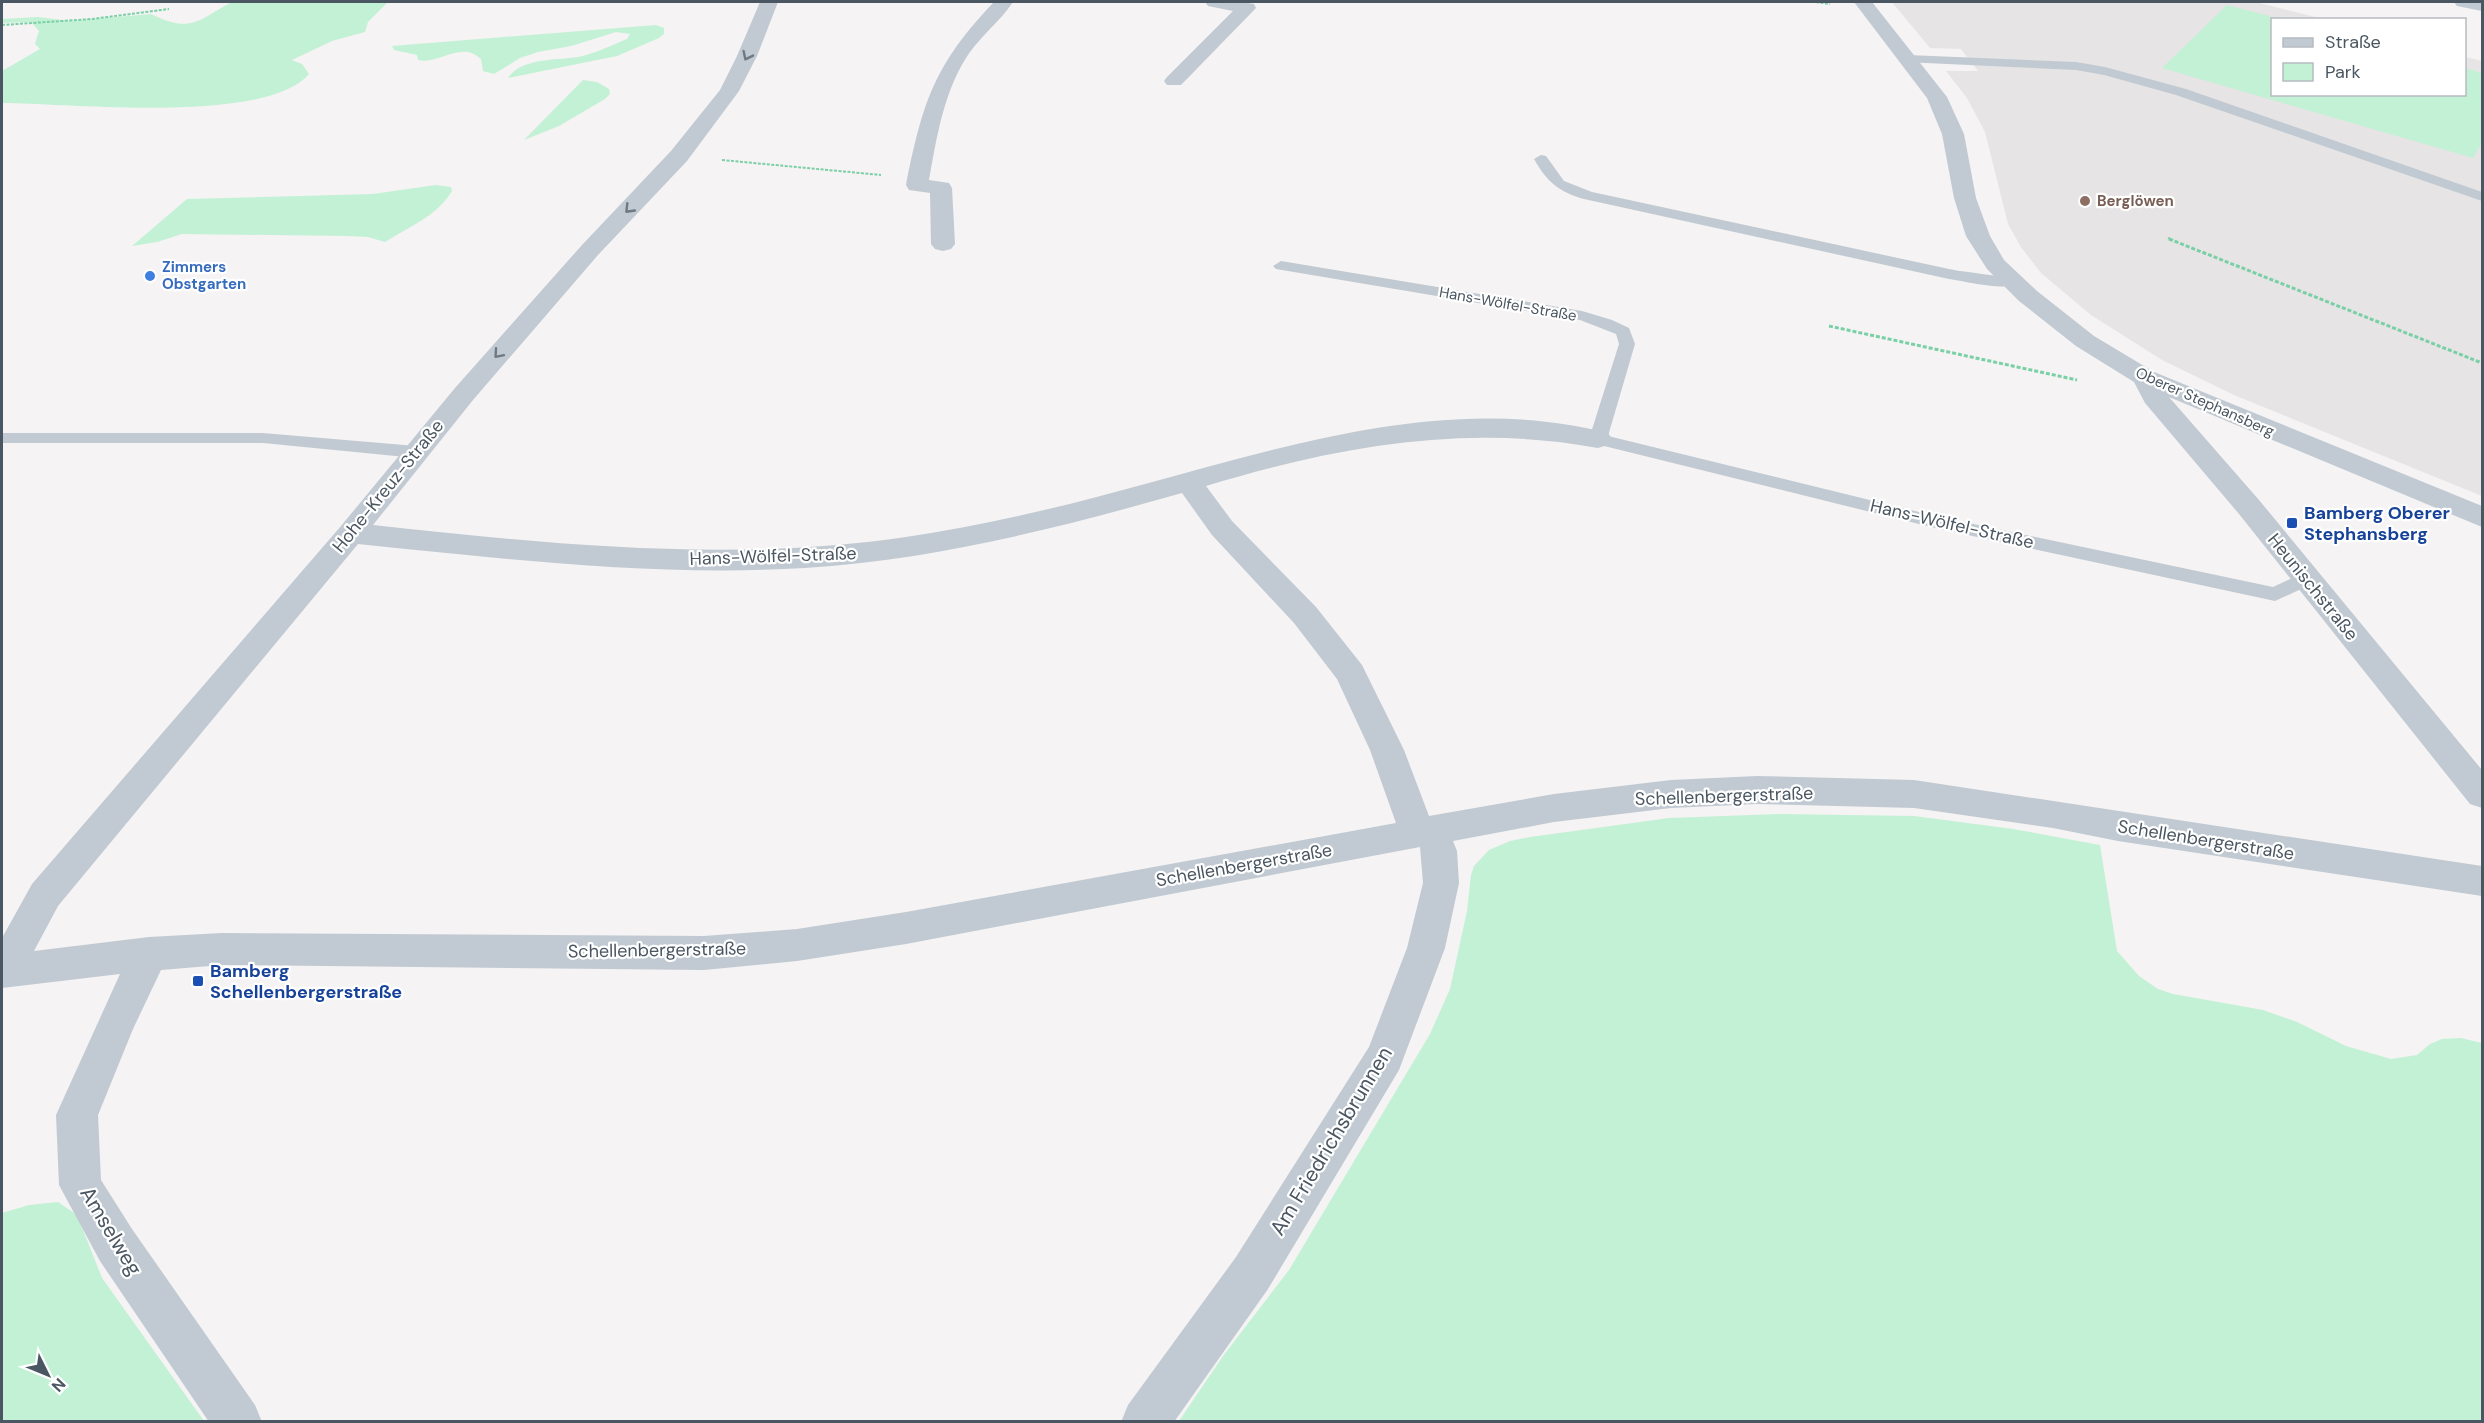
<svg xmlns="http://www.w3.org/2000/svg" width="2484" height="1423" font-family="'DM Sans',sans-serif">
<style>
.education{fill:#e6e4e5}
.green{fill:#c3f1d5}
.lines{fill:none;stroke-linecap:round;stroke-linejoin:round}
.path-far1{stroke:#7ad0a6;stroke-width:2;stroke-dasharray:3 1.5;stroke-linecap:butt}
.path{stroke:#7ad0a6;stroke-width:3;stroke-dasharray:4 2;stroke-linecap:butt}
.service{fill:#c1cad2;fill-rule:evenodd}
.minor{fill:#c1cad2;fill-rule:evenodd}
.tertiary{fill:#c1cad2;fill-rule:evenodd}
.oneway{stroke:#6e7983}
.education-dot{fill:#8d6e63;stroke:#fff;stroke-width:2}
.shop-dot{fill:#3f7fe0;stroke:#fff;stroke-width:2}
.transit-dot{fill:#1a4fb4;stroke:#fff;stroke-width:2}
.labels{text-anchor:middle;dominant-baseline:central;stroke-width:4.5;stroke-linejoin:round;paint-order:stroke}
.far-education-label{font-size:15px;font-weight:bold;fill:#785e54;stroke:#fff;text-anchor:start}
.far-shop-label{font-size:15px;font-weight:bold;fill:#366cbe;stroke:#fff;text-anchor:start}
.far-street-label{font-size:15px;fill:#4a5661;stroke:#fff}
.street-label{font-size:18px;fill:#4a5661;stroke:#fff}
.transit-label{font-size:18px;font-weight:bold;fill:#164399;stroke:#fff;text-anchor:start}
.near-street-label{font-size:21px;fill:#4a5661;stroke:#fff}
</style>
<rect width="100%" height="100%" fill="#f5f3f3"/>
<!-- education -->
<path class="education" d="M1892 2H2255L2323 19 2272 20V94H2464L2465 57 2482 61V496L2234 395 2162 360 2091 315 2041 273 2021 247 2008 224 1985 132 1967 98 1946 71H1978L1961 49 1930 48Z"/>
<!-- green -->
<g class="green">
<path d="M232 2H388L368 22 365 32 332 41 292 60 302 64 309 74C266 125 67 103 2 103V71L40 49 35 44 39 31 31 22 2 23V19L38 17 70 21 151 14C192 34 198 20 232 2Z"/>
<path d="M2227 5 2281 19 2272 20V94H2464L2465 68 2482 73V143L2473 158 2162 68Z"/>
<path d="M656 25 664 28V34L659 38 617 56 508 78C522 56 562 61 583 56 598 52 612 45 627 39L630 34 616 32 571 46 538 52 520 58 494 74 483 71 481 59C460 40 440 65 418 60L417 55 394 50 392 46Z"/>
<path d="M583 80 597 82 609 89 610 94 605 99 559 126 524 140Z"/>
<path d="M436 185 451 187 452 191C437 216 409 227 385 242L368 237 347 236 182 234 157 242 132 246 187 199 373 194Z"/>
<path d="M1779 814 1914 816 2013 829 2100 845 2117 951 2139 976 2158 989 2173 994 2263 1010 2297 1022 2346 1046 2391 1059 2417 1055 2430 1044 2442 1039 2461 1038 2482 1043V1421H1179L1223 1356 1289 1270 1430 1034 1450 989 1467 911 1471 875 1474 866 1489 850 1510 841 1530 837 1669 818Z"/>
<path d="M58 1202 77 1215 102 1278 204 1421 2 1422V1213L29 1205Z"/>
</g>
<g class="lines">
<!-- path-far1 -->
<g class="path-far1">
<path d="M1816 2 1830 4"/>
<path d="M2 25 92 19 169 9"/>
<path d="M722 160 881 175"/>
<path d="M2168 238 2173 240"/>
</g>
<!-- path -->
<g class="path">
<path d="M2169 239 2482 363"/>
<path d="M1829 326 2077 380"/>
</g>
<!-- service -->
<g class="service">
<path d="M1908 55 2076 62 2105 67 2186 89 2482 192V201L2176 95 2104 75 2076 70 1904 62 1902 59Z"/>
<path d="M1541 155 1546 156 1564 181 1592 192 1949 269C1961 272 2016 277 2021 282 2011 293 1964 281 1949 279L1584 199C1559 192 1547 182 1534 159Z"/>
<path d="M1281 261 1582 311 1612 320 1629 328 1635 344 1608 436 1931 515 2273 587 2305 572 2312 574 2315 579 2312 584 2275 601 1931 527 1592 443 1589 439 1619 344 1616 334 1580 320 1276 269 1273 266Z"/>
<path d="M2 433H263L416 446 422 448 425 452 422 456 416 458 263 443H2Z"/>
</g>
<!-- minor -->
<g class="minor">
<path d="M760 2H778L757 56 739 91 687 161 598 255 473 400 373 525C549 544 729 563 906 537 986 525 1066 506 1145 484 1293 444 1453 393 1608 433L1612 439 1608 445 1598 448C1465 423 1334 447 1206 486L1232 521 1316 607 1362 665 1404 750 1429 816 1554 794 1671 780 1757 776 1914 780 2482 866V896L2118 841 2053 828 1914 808 1757 804 1671 808 1554 822 1453 841 1457 851 1459 883 1445 948 1399 1070 1268 1289 1174 1422H1121L1128 1405 1236 1257 1369 1047 1407 948 1423 883 1420 847 906 944 797 961 704 970 222 965 161 970 133 1029 98 1115 101 1180 132 1229 255 1405 262 1422H209L100 1261 59 1185 56 1115 120 974 2 988V938L32 884 341 526 455 388 582 245 671 151 720 90 737 56ZM1182 493 1212 535 1294 623 1337 679 1370 750 1396 823 906 912 797 929 704 936 222 933 149 937 34 951 58 906 358 544C506 559 656 577 805 568 933 560 1059 528 1182 493Z"/>
<path d="M994 2H1013C1001 20 983 34 970 52 944 89 937 136 929 180L949 183 952 188 955 244 951 249 943 251 935 249 931 244 930 193 909 190 906 185C923 101 934 65 994 2Z"/>
<path d="M1205 2H1242L1254 4 1256 8 1181 85H1167L1164 81 1167 77 1233 11 1208 6Z"/>
<path d="M1854 2H1872L1947 97 1964 134 1976 198 1990 236 2004 260 2037 291 2094 336 2154 372 2482 506V527L2169 397 2259 500 2482 770V808L2470 804 2239 514 2145 403 2134 382 2076 346 2019 301 1987 269 1966 236 1954 198 1942 134 1927 98Z"/>
</g>
<!-- tertiary -->
<path class="tertiary" d="M2454 2H2482V11L2457 6Z"/>
</g>
<!-- one-way arrows -->
<defs><path id="oneway-chevron" d="M-2-3.5L2.5 0L-2 3.5" fill="none" stroke-width="1.6" stroke-linecap="round" stroke-linejoin="round" transform="scale(1.5)"/></defs>
<g class="oneway">
<use href="#oneway-chevron" transform="translate(747 56) rotate(116)"/>
<use href="#oneway-chevron" transform="translate(629 209) rotate(134)"/>
<use href="#oneway-chevron" transform="translate(498 354) rotate(131)"/>
</g>
<!-- markers -->
<circle class="education-dot" cx="2085" cy="201" r="6"/>
<circle class="shop-dot" cx="150" cy="276" r="6"/>
<g class="transit-dot">
<rect x="2286" y="517" width="12" height="12" rx="3"/>
<rect x="192" y="975" width="12" height="12" rx="3"/>
</g>
<g class="labels">
<!-- far-education labels -->
<g class="far-education-label">
<text x="2097" y="201">Berglöwen</text>
</g>
<!-- far-shop labels -->
<g class="far-shop-label">
<text x="162" y="267">Zimmers<tspan x="162" dy="17">Obstgarten</tspan></text>
</g>
<!-- far-street labels -->
<g class="far-street-label">
<text transform="translate(1508 304) rotate(10)">Hans-Wölfel-Straße</text>
<text transform="translate(2205 402) rotate(24)">Oberer Stephansberg</text>
</g>
<!-- street labels -->
<g class="street-label">
<text transform="translate(388 486) rotate(-51)">Hohe-Kreuz-Straße</text>
<text transform="translate(1952 524) rotate(13)">Hans-Wölfel-Straße</text>
<text transform="translate(773 556) rotate(-2)">Hans-Wölfel-Straße</text>
<text transform="translate(2313 587) rotate(51)">Heunischstraße</text>
<text transform="translate(1724 796) rotate(-2)">Schellenbergerstraße</text>
<text transform="translate(2206 840) rotate(9)">Schellenbergerstraße</text>
<text transform="translate(1244 865) rotate(-10)">Schellenbergerstraße</text>
<text transform="translate(657 950) rotate(-1)">Schellenbergerstraße</text>
</g>
<!-- transit labels -->
<g class="transit-label">
<text x="2304" y="513">Bamberg Oberer<tspan x="2304" dy="21">Stephansberg</tspan></text>
<text x="210" y="971">Bamberg<tspan x="210" dy="21">Schellenbergerstraße</tspan></text>
</g>
<!-- near-street labels -->
<g class="near-street-label">
<text transform="translate(1331 1141) rotate(-59)">Am Friedrichsbrunnen</text>
<text transform="translate(111 1231) rotate(59)">Amselweg</text>
</g>
</g>
<!-- border -->
<rect width="2484" height="1423" fill="none" stroke="#4a5661" stroke-width="6"/>
<!-- legend -->
<rect x="2271" y="18" width="195" height="78" fill="#ffffff" stroke="#b7bbc0" stroke-width="1.5"/>
<rect x="2283" y="38" width="30" height="9" fill="#c1cad2" stroke="#b7bbc0" stroke-width="1.5"/>
<text x="2325" y="48" font-size="18" fill="#4a5661">Straße</text>
<rect x="2283" y="63" width="30" height="18" fill="#c3f1d5" stroke="#b7bbc0" stroke-width="1.5"/>
<text x="2325" y="78" font-size="18" fill="#4a5661">Park</text>
<!-- north arrow -->
<g transform="translate(48 1375) rotate(133)" stroke="#ffffff" stroke-width="4.5" paint-order="stroke">
<path d="M0-4.5L10 22L0 15L-10 22Z" fill="#4a5661"/>
<text y="-9" font-size="16" font-weight="bold" text-anchor="middle" fill="#4a5661">N</text>
</g>
</svg>
